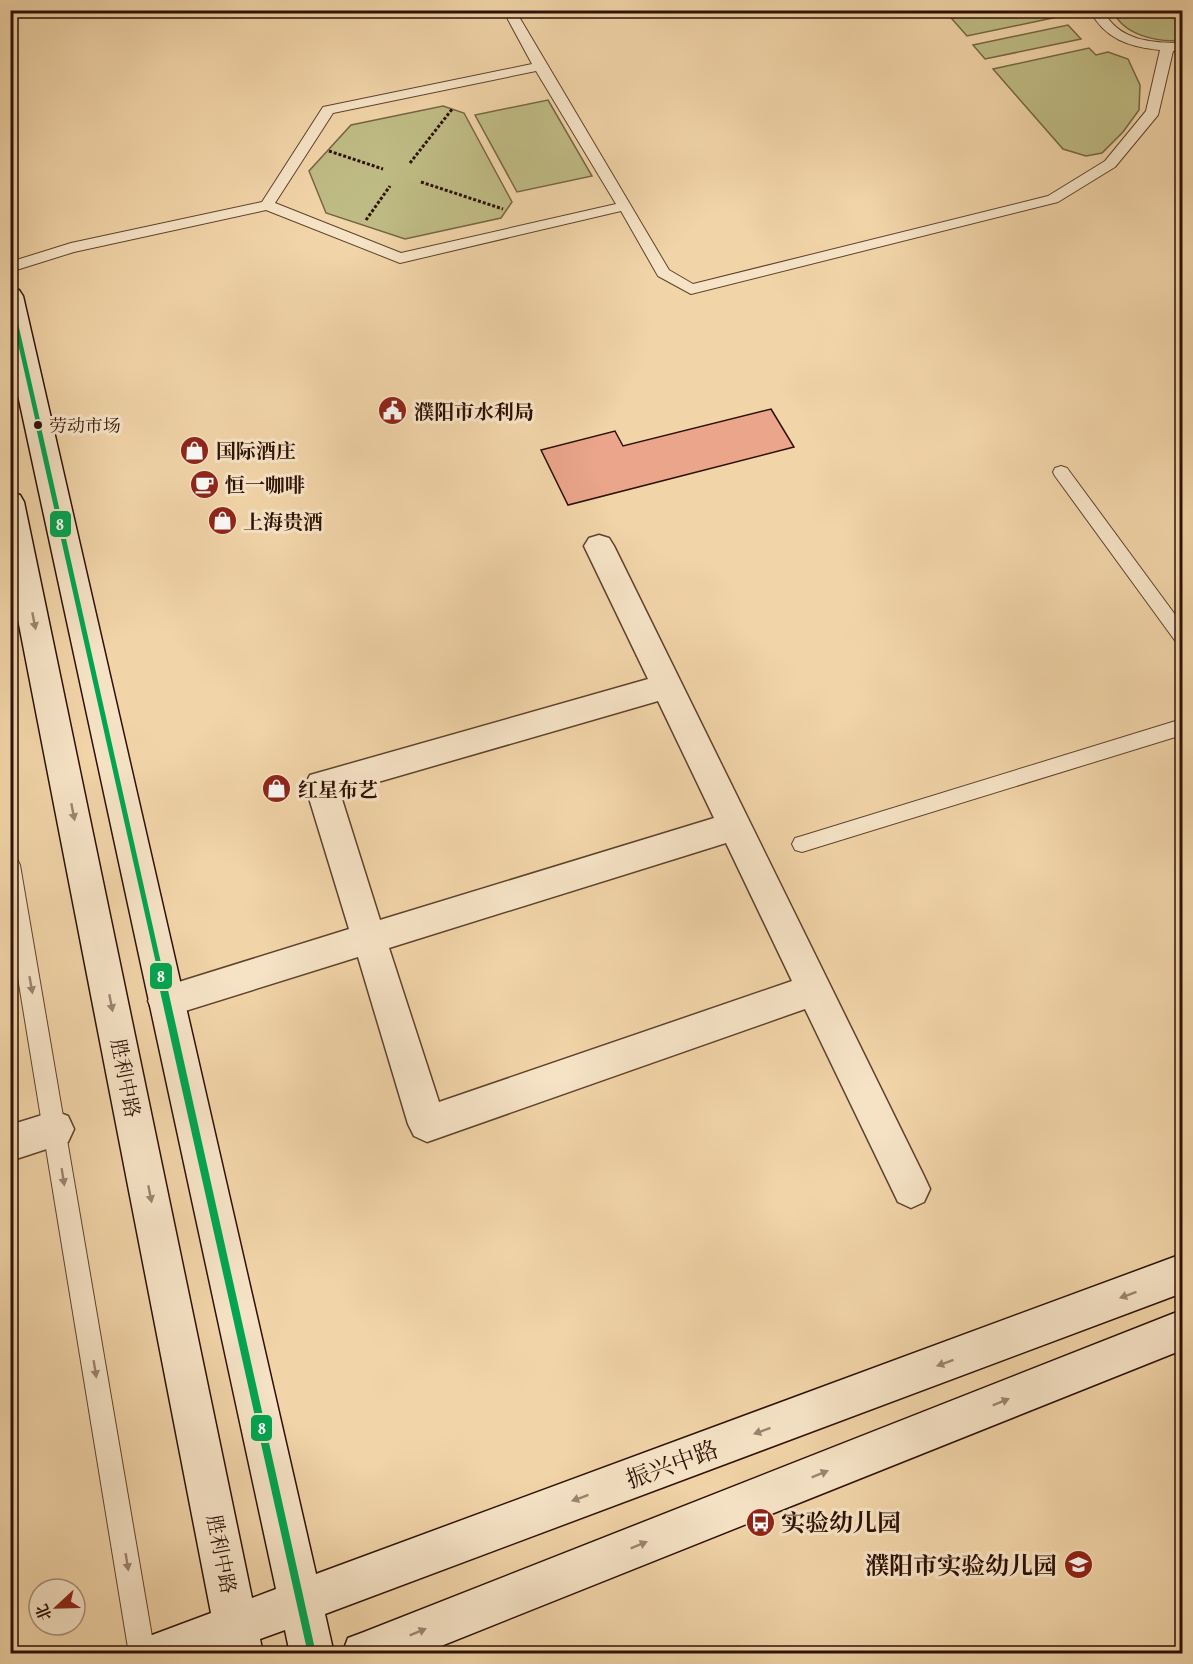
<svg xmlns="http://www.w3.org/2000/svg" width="1193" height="1664" font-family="'Gentium Book Plus','Noto Serif SC',serif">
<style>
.green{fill:#bfbb84;stroke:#766644;stroke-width:1.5}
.building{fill:#eaa58a;stroke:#2e1105;stroke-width:1.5}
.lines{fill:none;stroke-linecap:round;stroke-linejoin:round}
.lane-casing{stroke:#5f422e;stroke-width:2}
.street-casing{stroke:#5f422e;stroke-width:3}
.secondary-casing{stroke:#2e1105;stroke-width:3}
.path{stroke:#2e1105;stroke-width:3;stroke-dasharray:3 2;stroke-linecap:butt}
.lane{fill:#f6e3c6;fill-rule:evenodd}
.street{fill:#f6e3c6;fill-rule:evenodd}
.secondary{fill:#f6e3c6;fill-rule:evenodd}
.bus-1-far2-casing{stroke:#f6e3c6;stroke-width:8}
.bus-1-far1-casing{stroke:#f6e3c6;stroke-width:10}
.bus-1-casing{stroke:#f6e3c6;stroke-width:12}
.bus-1-far2{stroke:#00a651;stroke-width:4.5}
.bus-1-far1{stroke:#00a651;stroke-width:5}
.bus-1{stroke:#00a651;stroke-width:8}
.oneway{fill:#9c846f}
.bus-dot{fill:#2e1105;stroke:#f6e3c6;stroke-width:2}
.labels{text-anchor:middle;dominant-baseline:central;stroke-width:6;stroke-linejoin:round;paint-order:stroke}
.bus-label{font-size:18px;fill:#2e1105;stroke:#f6e3c6;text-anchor:start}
.poi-label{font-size:20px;font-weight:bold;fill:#2e1105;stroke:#f6e3c6;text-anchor:start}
.street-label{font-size:20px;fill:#2e1105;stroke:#f6e3c6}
.near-street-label{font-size:24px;fill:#2e1105;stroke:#f6e3c6}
.near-poi-label{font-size:24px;font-weight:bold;fill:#2e1105;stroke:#f6e3c6;text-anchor:start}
.line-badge{stroke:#f6e3c6;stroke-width:2}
.badge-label{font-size:16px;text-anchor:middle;font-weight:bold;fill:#fff}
</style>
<rect width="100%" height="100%" fill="#f1d4a8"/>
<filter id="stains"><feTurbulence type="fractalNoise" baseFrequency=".00333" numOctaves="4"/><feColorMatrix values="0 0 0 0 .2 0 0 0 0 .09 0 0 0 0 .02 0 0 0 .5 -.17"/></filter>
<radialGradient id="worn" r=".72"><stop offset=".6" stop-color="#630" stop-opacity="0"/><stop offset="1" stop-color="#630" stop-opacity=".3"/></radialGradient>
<!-- green -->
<g class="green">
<path d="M1057 11 1062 16 967 36 945 11Z"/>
<path d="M1113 11H1182V40C1158 43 1123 35 1113 11Z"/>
<path d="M1068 25 1081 39 985 59 973 45Z"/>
<path d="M1089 48 1096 55 1108 52 1128 59 1140 85 1139 110 1123 132 1102 153 1086 156 1063 149 993 69Z"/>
<path d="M548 100 592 176 517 192 475 115Z"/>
<path d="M443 106 464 113 512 202 501 218 405 239 326 213 309 171 351 125Z"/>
</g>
<!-- building -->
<path class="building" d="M771 409 794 447 568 505 541 450 615 431 623 446Z"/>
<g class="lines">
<defs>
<g id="lane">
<path d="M507 10H521L518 15 669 270 693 284 1048 196 1105 161 1146 111 1160 50C1130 47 1104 39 1090 10H1103C1118 41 1152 43 1182 43V51H1173L1158 115 1115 167 1058 202 691 294 658 276 621 211 400 263 266 210 74 252 10 272V262L71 243 262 202 323 107 532 64 505 14ZM536 71 616 204 401 253 275 203 333 113Z"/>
<path d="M1061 466 1067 468 1182 624V644L1176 642 1055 476 1053 472 1055 468Z"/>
<path d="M1182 719V735L802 852 795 850 792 844 795 838 802 836Z"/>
<path d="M10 857 17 859 20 865 155 1654H129L10 929Z"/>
</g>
<g id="street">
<path d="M599 535 609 538 614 546 924 1176 930 1189 924 1202 911 1208 898 1202 805 1009 427 1142 414 1136 408 1124 358 957 166 1017 153 1012 148 1001 153 990 349 929 305 785 310 775 648 679 584 546 589 538ZM658 701 714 818 380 920 340 793ZM726 843 792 981 439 1102 389 948Z"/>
<path d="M55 1111 68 1116 74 1129 68 1142 10 1161V1125Z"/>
</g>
<g id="secondary">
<path d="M10 288 19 290 23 296 316 1574 1182 1254V1293L325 1614 334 1654H290L285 1630 260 1639 263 1654H138L144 1638 211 1613 10 578V492L20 495 24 502 252 1598 276 1589 10 358Z"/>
<path d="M1182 1310V1350L421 1654H342L348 1638 364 1632Z"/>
</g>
</defs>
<!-- lane casing -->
<use href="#lane" class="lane-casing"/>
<!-- street casing -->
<use href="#street" class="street-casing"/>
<!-- secondary casing -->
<use href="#secondary" class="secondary-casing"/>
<!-- path -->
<g class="path">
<path d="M329 151 383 169"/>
<path d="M410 163 453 108"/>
<path d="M421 182 503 209"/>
<path d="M366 220 390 186"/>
</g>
<!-- lane -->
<use href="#lane" class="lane"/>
<!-- street -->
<use href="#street" class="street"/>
<!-- secondary -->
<use href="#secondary" class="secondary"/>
<defs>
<path id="bus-1-far2" d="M10 298 39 426"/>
<path id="bus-1-far1" d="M38 425 160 970"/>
<path id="bus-1" d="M159 968 312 1654"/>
</defs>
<!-- bus-1-far2 casing -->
<use href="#bus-1-far2" class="bus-1-far2-casing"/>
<!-- bus-1-far1 casing -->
<use href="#bus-1-far1" class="bus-1-far1-casing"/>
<!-- bus-1 casing -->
<use href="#bus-1" class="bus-1-casing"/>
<!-- bus-1-far2 -->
<use href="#bus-1-far2" class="bus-1-far2"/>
<!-- bus-1-far1 -->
<use href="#bus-1-far1" class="bus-1-far1"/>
<!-- bus-1 -->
<use href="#bus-1" class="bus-1"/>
</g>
<!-- one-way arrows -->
<defs><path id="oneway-solid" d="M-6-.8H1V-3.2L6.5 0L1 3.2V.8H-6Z" transform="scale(1.5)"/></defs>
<g class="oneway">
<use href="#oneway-solid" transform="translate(34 621) rotate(79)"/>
<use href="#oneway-solid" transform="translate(73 812) rotate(79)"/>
<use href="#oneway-solid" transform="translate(31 985) rotate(80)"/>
<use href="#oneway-solid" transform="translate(111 1003) rotate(79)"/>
<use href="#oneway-solid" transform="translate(63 1177) rotate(81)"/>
<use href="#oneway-solid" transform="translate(150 1194) rotate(79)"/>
<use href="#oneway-solid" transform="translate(1128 1295) rotate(160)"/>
<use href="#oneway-solid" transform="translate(945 1363) rotate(160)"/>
<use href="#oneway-solid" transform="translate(95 1369) rotate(81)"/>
<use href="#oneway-solid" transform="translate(1001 1402) rotate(-22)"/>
<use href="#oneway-solid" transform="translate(762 1431) rotate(160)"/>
<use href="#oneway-solid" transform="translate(820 1474) rotate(-22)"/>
<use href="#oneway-solid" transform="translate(580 1498) rotate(160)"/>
<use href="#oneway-solid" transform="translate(639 1545) rotate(-22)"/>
<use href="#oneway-solid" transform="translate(127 1562) rotate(81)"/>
<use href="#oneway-solid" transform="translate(418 1632) rotate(-22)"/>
</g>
<!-- icons -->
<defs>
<symbol id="civic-disc" viewBox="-11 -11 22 22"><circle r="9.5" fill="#8f2418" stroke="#f6e3c6"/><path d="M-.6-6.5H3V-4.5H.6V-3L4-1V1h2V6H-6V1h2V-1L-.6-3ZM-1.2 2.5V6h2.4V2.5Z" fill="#fff"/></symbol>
<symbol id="shop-disc" viewBox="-11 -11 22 22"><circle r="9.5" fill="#8f2418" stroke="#f6e3c6"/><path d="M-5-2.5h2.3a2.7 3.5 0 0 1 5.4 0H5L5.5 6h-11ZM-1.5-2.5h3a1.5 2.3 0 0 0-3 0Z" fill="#fff"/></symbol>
<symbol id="cafe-disc" viewBox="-11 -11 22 22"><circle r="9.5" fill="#8f2418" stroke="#f6e3c6"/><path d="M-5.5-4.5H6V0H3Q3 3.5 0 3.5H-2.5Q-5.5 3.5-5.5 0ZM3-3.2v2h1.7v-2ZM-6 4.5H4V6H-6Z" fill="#fff"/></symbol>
<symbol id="bus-disc" viewBox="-11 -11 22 22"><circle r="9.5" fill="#8f2418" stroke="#f6e3c6"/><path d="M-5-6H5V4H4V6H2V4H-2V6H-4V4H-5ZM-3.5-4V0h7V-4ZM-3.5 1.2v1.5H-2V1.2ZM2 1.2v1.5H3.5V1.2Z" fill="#fff"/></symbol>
<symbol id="school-disc" viewBox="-11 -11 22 22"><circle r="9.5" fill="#8f2418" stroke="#f6e3c6"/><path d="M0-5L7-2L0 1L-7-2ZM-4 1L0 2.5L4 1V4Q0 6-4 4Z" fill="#fff"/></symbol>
</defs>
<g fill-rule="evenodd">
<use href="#civic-disc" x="376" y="394" width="33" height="33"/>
<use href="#shop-disc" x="178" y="434" width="33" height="33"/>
<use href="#cafe-disc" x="188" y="468" width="33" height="33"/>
<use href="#shop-disc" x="206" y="504" width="33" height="33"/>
<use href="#shop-disc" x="260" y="772" width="33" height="33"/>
<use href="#bus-disc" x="744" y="1506" width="33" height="33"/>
<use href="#school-disc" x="1062" y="1548" width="33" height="33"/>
</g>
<!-- markers -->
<circle class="bus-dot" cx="38" cy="425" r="5"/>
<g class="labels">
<!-- bus labels -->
<g class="bus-label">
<text x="49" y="425">劳动市场</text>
</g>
<!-- poi labels -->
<g class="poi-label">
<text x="414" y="411">濮阳市水利局</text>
<text x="216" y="450">国际酒庄</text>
<text x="225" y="484">恒一咖啡</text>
<text x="243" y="521">上海贵酒</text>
<text x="298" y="789">红星布艺</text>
</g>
<!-- street labels -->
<g class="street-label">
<text transform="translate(126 1078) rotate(79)">胜利中路</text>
<text transform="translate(222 1554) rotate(79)">胜利中路</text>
</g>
<!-- near-street labels -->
<g class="near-street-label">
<text transform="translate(672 1464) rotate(-20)">振兴中路</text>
</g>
<!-- near-poi labels -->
<g class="near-poi-label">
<text x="781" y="1522">实验幼儿园</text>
<text x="1057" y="1565" text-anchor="end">濮阳市实验幼儿园</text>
</g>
</g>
<g class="line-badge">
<rect x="49" y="510" width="23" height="28" rx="6" fill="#00a651"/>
<rect x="149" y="962" width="24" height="28" rx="6" fill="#00a651"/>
<rect x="250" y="1414" width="23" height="28" rx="6" fill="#00a651"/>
</g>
<g class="badge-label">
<text x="60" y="530">8</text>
<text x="161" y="982">8</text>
<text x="262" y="1434">8</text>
</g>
<!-- margin -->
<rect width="1193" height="1664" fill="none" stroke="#f1d4a8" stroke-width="36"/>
<rect x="12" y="12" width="1169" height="1640" fill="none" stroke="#2e1105" stroke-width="3"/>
<rect x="18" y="18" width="1157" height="1628" fill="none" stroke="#2e1105" stroke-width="1.5"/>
<!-- north arrow -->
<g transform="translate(57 1607) rotate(248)"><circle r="28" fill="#f6e3c6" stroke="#a68f79" stroke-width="1.5"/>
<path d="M0-4.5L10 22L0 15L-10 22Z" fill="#8f2418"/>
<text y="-9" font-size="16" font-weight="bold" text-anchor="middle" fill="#2e1105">北</text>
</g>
<rect width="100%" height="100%" filter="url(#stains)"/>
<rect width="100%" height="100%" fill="url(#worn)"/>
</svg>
